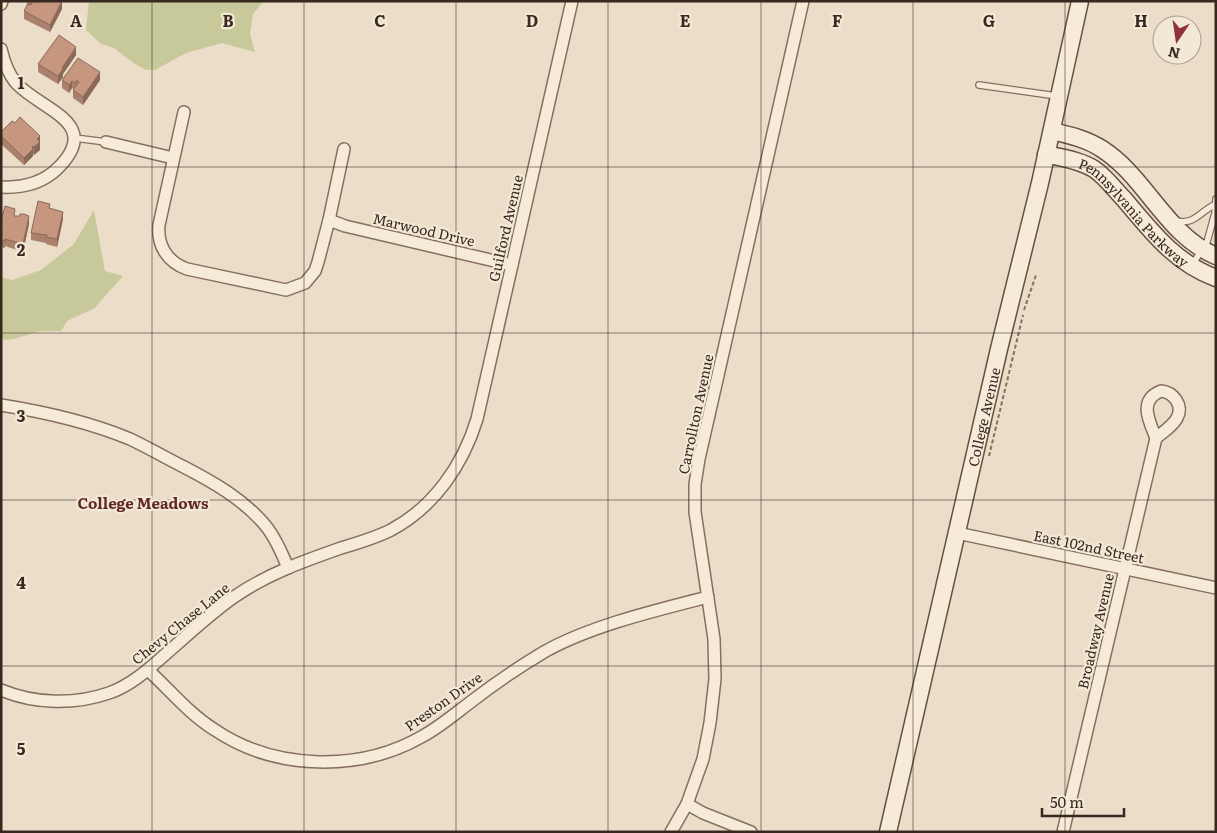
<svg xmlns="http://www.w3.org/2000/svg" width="1217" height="833" font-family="Literata,serif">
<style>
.green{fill:#c8c99b}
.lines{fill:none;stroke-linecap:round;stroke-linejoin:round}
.lane-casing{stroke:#856f5d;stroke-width:8}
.street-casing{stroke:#856f5d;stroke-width:14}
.secondary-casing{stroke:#675040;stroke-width:19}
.path{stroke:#856f5d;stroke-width:2;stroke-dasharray:4 2.5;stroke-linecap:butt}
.lane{stroke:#f6ebd9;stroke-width:5.5}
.street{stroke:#f6ebd9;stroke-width:11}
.secondary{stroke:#f6ebd9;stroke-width:16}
.wall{fill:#aa816d}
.shaded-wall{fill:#8b6959}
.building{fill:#c6967f;stroke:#8b6959}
.grid{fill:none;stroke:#372920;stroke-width:1;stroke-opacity:0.55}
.labels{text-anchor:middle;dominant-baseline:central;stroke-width:4.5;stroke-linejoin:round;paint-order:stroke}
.street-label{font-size:14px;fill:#372920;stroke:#f3e8d6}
.neighbourhood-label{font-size:15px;font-weight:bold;fill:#602923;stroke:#f3e8d6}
.grid-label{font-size:16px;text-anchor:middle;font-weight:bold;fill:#372920;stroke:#f3e8d6;stroke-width:4.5;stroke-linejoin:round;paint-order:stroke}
</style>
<rect width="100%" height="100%" fill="#ebddc7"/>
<!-- green -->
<g class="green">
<path d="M89 1H264L253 14 250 34 255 52 222 43 186 53 155 70H146L132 62 114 48 101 44 86 30Z"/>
<path d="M94 210 105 271 123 276 98 304 95 308 67 321 61 331H40L14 339 1 340V277L12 280 41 270 74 244Z"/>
</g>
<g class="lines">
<defs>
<g id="lane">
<path d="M979 85 1057 96"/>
<path d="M75 138 106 142"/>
<path d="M1177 221C1194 225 1200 212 1214 205"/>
<path d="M1192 265 1207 242 1215 213 1216 199"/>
</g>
<g id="street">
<path d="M1 4 2 1"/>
<path d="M1 49C4 62 8 74 17 84 43 111 103 123 58 168 43 183 22 188 1 187"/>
<path d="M184 112 159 225C157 245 167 262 187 269L286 290 305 283 315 271 318 262 329 220 344 149"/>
<path d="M106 142 173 158"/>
<path d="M329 220 345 226 512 265"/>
<path d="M1161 391C1173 392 1184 405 1177 418 1173 426 1163 432 1156 438 1149 421 1138 400 1161 391Z"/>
<path d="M1 405C45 412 89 422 130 439 149 448 166 458 184 467 213 482 243 499 265 525 275 537 282 553 288 568"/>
<path d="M957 533 1216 588"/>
<path d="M148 670C170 690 189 714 215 730 276 771 361 772 423 736 441 726 456 713 472 701 495 683 519 667 544 652 590 626 657 610 708 597"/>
<path d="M1 690C35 704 74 705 109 693 135 684 155 663 176 645 195 628 214 611 234 597 267 574 304 561 341 548 358 543 375 538 391 530 434 507 463 465 477 419L572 1"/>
<path d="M687 804 703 813 751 832"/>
<path d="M671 832 687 804 703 759 710 723 715 679 714 639 695 512V484L699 459 803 1"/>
<path d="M1063 832 1156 438"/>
</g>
<g id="secondary">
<path d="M1052 131C1069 135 1087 139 1102 149 1146 177 1166 235 1216 256"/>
<path id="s1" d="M1046 154C1062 158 1080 160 1094 169 1106 177 1114 189 1124 199 1151 231 1175 263 1216 278"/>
<path id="s2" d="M888 832 999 349 1040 183 1080 1"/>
</g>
</defs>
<!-- lane casing -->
<use href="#lane" class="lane-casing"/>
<!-- street casing -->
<use href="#street" class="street-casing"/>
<!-- secondary casing -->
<use href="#secondary" class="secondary-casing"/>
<!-- path -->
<g class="path">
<path d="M1024 310 1036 275"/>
<path d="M989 456 1023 315"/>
</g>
<!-- lane -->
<use href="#lane" class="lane"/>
<!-- street -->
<use href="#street" class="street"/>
<!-- secondary -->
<use href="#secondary" class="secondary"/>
</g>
<!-- wall -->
<g class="wall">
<path d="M27 1H62V9L50 32 24 19V11L27 4Z"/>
<path d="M76 55 63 74V77L58 84 38 72V64Z"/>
<path d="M62 80H100L83 105 73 98V90L74 89 72 88 69 93 62 88Z"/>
<path d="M15 123 40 136V150L34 155 33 154V156L24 165 1 144V132Z"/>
<path d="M50 208 63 219 57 247 46 244V243L31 240V233Z"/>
<path d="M15 216 29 224 23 252 5 246V248L1 247V221Z"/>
</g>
<!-- shaded-wall -->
<g class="shaded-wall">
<path d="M62 1V9L50 32V25Z"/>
<path d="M76 47V55L63 74V77L58 84V76L62 68Z"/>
<path d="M100 72V80L83 105V97Z"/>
<path d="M72 81V88L69 93V85Z"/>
<path d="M40 136V150L34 155V147L37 139Z"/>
<path d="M33 146V156L24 165V158Z"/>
<path d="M63 212V219L57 247V239Z"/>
<path d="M29 216V224L23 252V244Z"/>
</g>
<!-- building -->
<g class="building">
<path d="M33 1H62L50 25 24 11 28 4 31 5Z"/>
<path d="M59 35 76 47 62 68 63 69 58 76 38 64Z"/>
<path d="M78 58 100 72 83 97 73 90 79 82 77 80 75 83 72 81 69 85 62 80Z"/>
<path d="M20 117 40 136 37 139 40 142 34 147 33 146 32 148 33 149 24 158 1 136V132L12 121 15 123Z"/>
<path d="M38 201 50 204 49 208 63 212 57 239 46 237 47 235 31 233Z"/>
<path d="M5 206 15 209 14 216H20V214H24L29 216 23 244 5 239V241L1 240V221Z"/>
</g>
<!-- grid -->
<path class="grid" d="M152 1V832M304 1V832M456 1V832M608 1V832M761 1V832M913 1V832M1065 1V832M1 167H1216M1 333H1216M1 500H1216M1 666H1216"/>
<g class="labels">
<!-- street labels -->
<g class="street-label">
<text stroke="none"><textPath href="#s1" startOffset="109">Pennsylvania Parkway</textPath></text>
<text transform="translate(505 228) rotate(-77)">Guilford Avenue</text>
<text transform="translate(424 229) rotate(13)">Marwood Drive</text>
<text transform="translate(695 414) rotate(-78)">Carrollton Avenue</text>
<text stroke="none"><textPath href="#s2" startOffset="426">College Avenue</textPath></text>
<text transform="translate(1089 546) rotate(12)">East 102nd Street</text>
<text transform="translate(180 623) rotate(-39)">Chevy Chase Lane</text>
<text transform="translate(1095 631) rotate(-77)">Broadway Avenue</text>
<text transform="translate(443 701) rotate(-35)">Preston Drive</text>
</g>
<!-- neighbourhood labels -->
<g class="neighbourhood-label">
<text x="143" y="502">College Meadows</text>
</g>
</g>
<g class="grid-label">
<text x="76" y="27">A</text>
<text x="228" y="27">B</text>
<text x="380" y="27">C</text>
<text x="532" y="27">D</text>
<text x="685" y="27">E</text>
<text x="837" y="27">F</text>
<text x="989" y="27">G</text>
<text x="1141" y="27">H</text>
<text x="21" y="89">1</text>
<text x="21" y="256">2</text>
<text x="21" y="422">3</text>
<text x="21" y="589">4</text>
<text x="21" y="755">5</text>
</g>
<!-- border -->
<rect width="1217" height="833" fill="none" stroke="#372920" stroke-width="5"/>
<!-- north arrow -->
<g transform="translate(1177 40) rotate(193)"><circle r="24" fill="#f3e8d6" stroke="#a89c8d"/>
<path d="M0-4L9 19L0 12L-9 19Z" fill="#90323c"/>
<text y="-8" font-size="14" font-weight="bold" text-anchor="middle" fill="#372920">N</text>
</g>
<!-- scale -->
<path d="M1042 808v8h82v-8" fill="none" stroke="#372920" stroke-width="2.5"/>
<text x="1050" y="808" font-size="15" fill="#372920" stroke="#f3e8d6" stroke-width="4" paint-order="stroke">50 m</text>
</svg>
